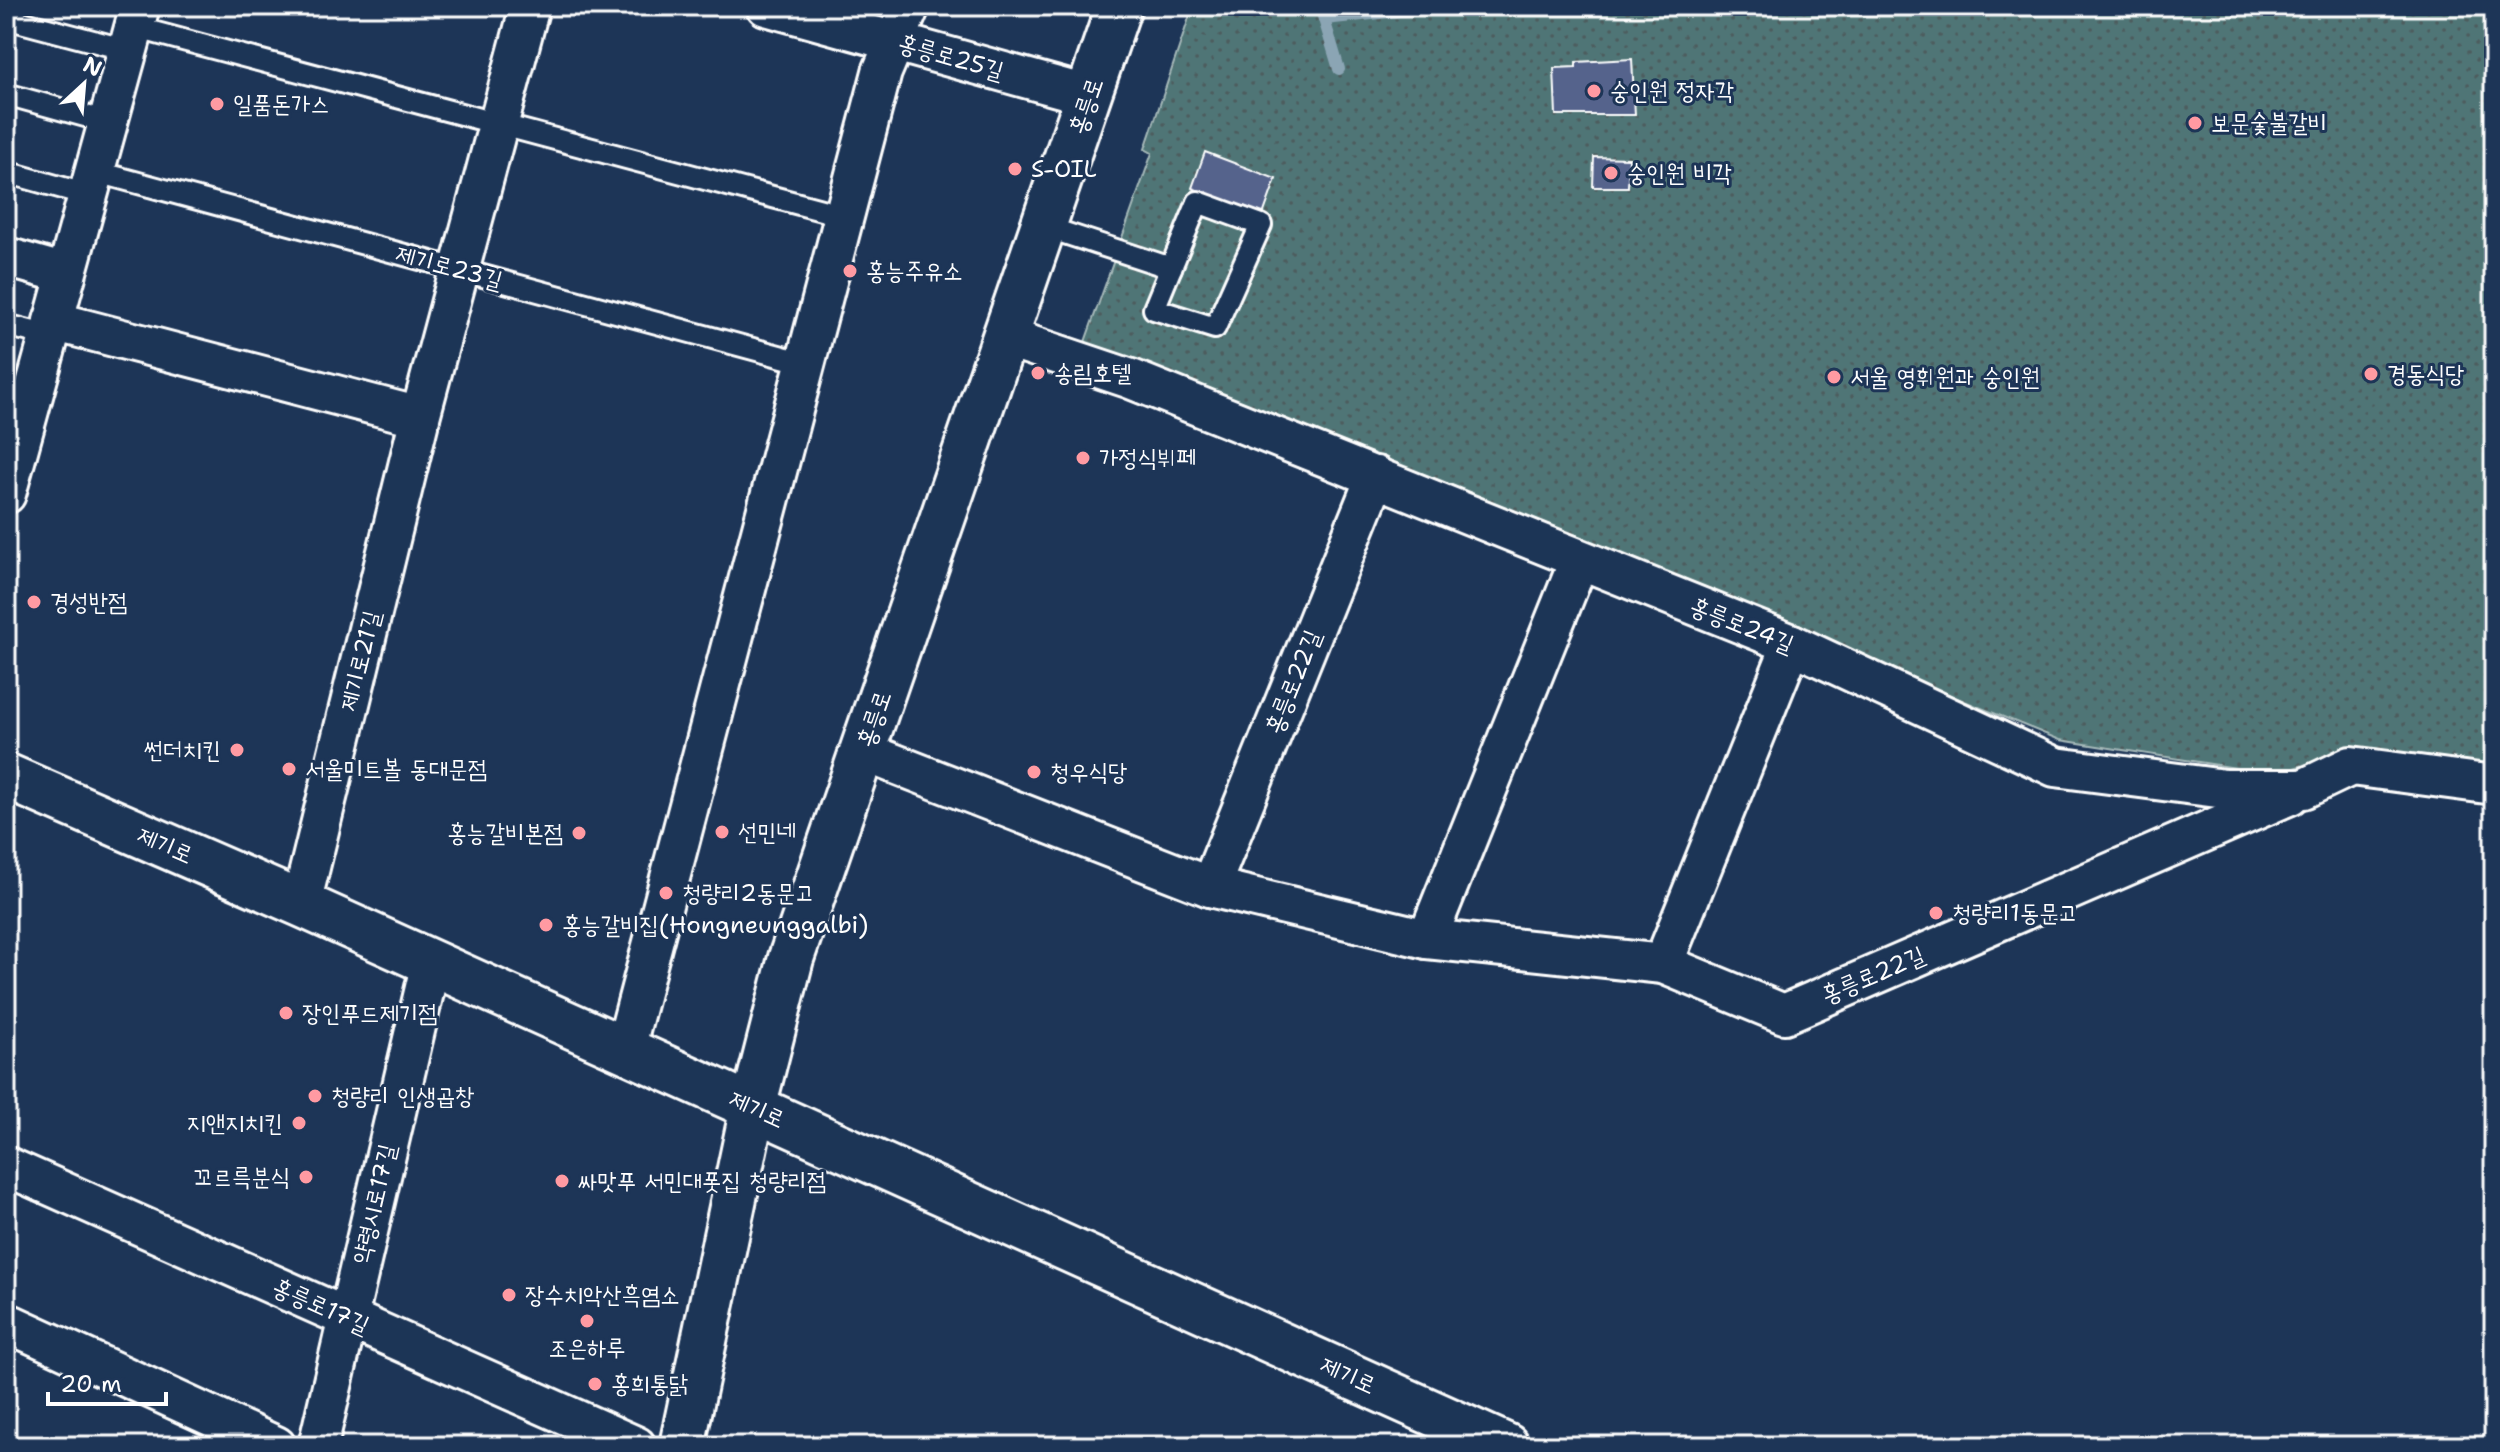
<svg xmlns="http://www.w3.org/2000/svg" width="2500" height="1452" font-family="'Shantell Sans','Poor Story',sans-serif">
<style>
.park{fill:url(#park-dots);stroke:#a7baba;stroke-width:2}
.lines{fill:none;stroke-linecap:round;stroke-linejoin:round}
.stream{stroke:#8ba5b4;stroke-width:12}
.building{fill:#55648c;stroke:#fff;stroke-width:2}
.service-casing{stroke:#fff;stroke-width:26}
.minor-casing{stroke:#fff;stroke-width:44}
.secondary-casing{stroke:#fff;stroke-width:50}
.service{stroke:#1d3557;stroke-width:20}
.minor{stroke:#1d3557;stroke-width:38}
.secondary{stroke:#1d3557;stroke-width:44}
.poi-dot{fill:#ff9aa2;stroke:#1d3557;stroke-width:3}
.labels{text-anchor:middle;dominant-baseline:central;stroke-width:6;stroke-linejoin:round;paint-order:stroke}
.street-label{font-size:24px;fill:#fff;stroke:#1d3557}
.poi-label{font-size:24px;fill:#fff;stroke:#1d3557;text-anchor:start}
</style>
<defs>
<pattern id="park-dots" width="8" height="8" patternUnits="userSpaceOnUse" patternTransform="scale(2)"><rect width="8" height="8" fill="#4f7476"/><path d="M2 2h.1M6 6h.1" fill="none" stroke="#4d5c5d" stroke-width="1.8" stroke-linecap="round"/></pattern>
</defs>
<rect width="100%" height="100%" fill="#1d3557"/>
<filter id="ink" filterUnits="userSpaceOnUse"><feTurbulence type="fractalNoise" baseFrequency=".0125" numOctaves="2"/><feDisplacementMap in="SourceGraphic" scale="16" xChannelSelector="R" yChannelSelector="G"/><feConvolveMatrix kernelMatrix="1 2 1 2 8 2 1 2 1" color-interpolation-filters="sRGB"/></filter>
<g filter="url(#ink)">
<!-- park -->
<path class="park" d="M1193 6H2494V766L2343 753 2274 774 2060 740 1085 342 1152 153 1145 149Z"/>
<g class="lines">
<!-- stream -->
<g class="stream">
<path d="M1320 6 1339 69"/>
<path d="M1325 19 1445 6"/>
</g>
</g>
<!-- building -->
<g class="building">
<path d="M1632 59 1635 115H1556L1554 68 1576 67V62Z"/>
<path d="M1205 152 1276 179 1263 215 1192 188Z"/>
<path d="M1594 157 1629 158 1628 187H1593Z"/>
</g>
<g class="lines">
<defs>
<g id="service">
<path d="M6 18 127 50"/>
<path d="M134 27 844 216"/>
<path d="M6 94 107 122"/>
<path d="M94 171 805 363"/>
<path d="M6 172 88 195"/>
<path d="M1198 202 1261 225 1215 328 1154 309Z"/>
<path d="M1043 226 1171 268"/>
<path d="M6 325 49 336"/>
</g>
<g id="minor">
<path d="M766 6 1090 96"/>
<path d="M6 257 66 274"/>
<path d="M53 321 420 417"/>
<path d="M1006 337 1131 379 1792 644 2055 767 2225 789H2303L2351 766 2494 785"/>
<path d="M6 494 140 6"/>
<path d="M862 751 1210 887 1427 939 1663 964 1784 1014 2290 795"/>
<path d="M1210 887 1376 476"/>
<path d="M301 904 420 417 530 6"/>
<path d="M1427 939 1579 561"/>
<path d="M1663 964 1792 644"/>
<path d="M625 1049 882 72 910 6"/>
<path d="M6 1166 636 1446"/>
<path d="M6 1322 276 1446"/>
<path d="M318 1446 431 962"/>
</g>
<g id="secondary">
<path d="M6 776 301 904 1506 1446"/>
<path d="M682 1446 753 1107 791 958 1119 6"/>
</g>
</defs>
<!-- service casing -->
<use href="#service" class="service-casing"/>
<!-- minor casing -->
<use href="#minor" class="minor-casing"/>
<!-- secondary casing -->
<use href="#secondary" class="secondary-casing"/>
<!-- service -->
<use href="#service" class="service"/>
<!-- minor -->
<use href="#minor" class="minor"/>
<!-- secondary -->
<use href="#secondary" class="secondary"/>
</g>
</g>
<!-- markers -->
<g class="poi-dot">
<circle cx="1594" cy="91" r="8"/>
<circle cx="217" cy="104" r="8"/>
<circle cx="2195" cy="123" r="8"/>
<circle cx="1015" cy="169" r="8"/>
<circle cx="1611" cy="173" r="8"/>
<circle cx="850" cy="271" r="8"/>
<circle cx="1038" cy="373" r="8"/>
<circle cx="2371" cy="374" r="8"/>
<circle cx="1834" cy="377" r="8"/>
<circle cx="1083" cy="458" r="8"/>
<circle cx="34" cy="602" r="8"/>
<circle cx="237" cy="750" r="8"/>
<circle cx="289" cy="769" r="8"/>
<circle cx="1034" cy="772" r="8"/>
<circle cx="722" cy="832" r="8"/>
<circle cx="579" cy="833" r="8"/>
<circle cx="666" cy="893" r="8"/>
<circle cx="1936" cy="913" r="8"/>
<circle cx="546" cy="925" r="8"/>
<circle cx="286" cy="1013" r="8"/>
<circle cx="315" cy="1096" r="8"/>
<circle cx="299" cy="1123" r="8"/>
<circle cx="306" cy="1177" r="8"/>
<circle cx="562" cy="1181" r="8"/>
<circle cx="509" cy="1295" r="8"/>
<circle cx="587" cy="1321" r="8"/>
<circle cx="595" cy="1384" r="8"/>
</g>
<g class="labels">
<!-- street labels -->
<g class="street-label">
<text transform="translate(951 57) rotate(16)">홍릉로25길</text>
<text transform="translate(1086 106) rotate(-71)">홍릉로</text>
<text transform="translate(449 267) rotate(15)">제기로23길</text>
<text transform="translate(1742 625) rotate(22)">홍릉로24길</text>
<text transform="translate(360 661) rotate(-76)">제기로21길</text>
<text transform="translate(1293 682) rotate(-68)">홍릉로22길</text>
<text transform="translate(874 719) rotate(-71)">홍릉로</text>
<text transform="translate(165 845) rotate(23)">제기로</text>
<text transform="translate(1873 975) rotate(-23)">홍릉로22길</text>
<text transform="translate(757 1109) rotate(24)">제기로</text>
<text transform="translate(374 1204) rotate(-77)">약령시로17길</text>
<text transform="translate(321 1306) rotate(24)">홍릉로17길</text>
<text transform="translate(1348 1375) rotate(24)">제기로</text>
</g>
<!-- poi labels -->
<g class="poi-label">
<text x="1610" y="91">숭인원 정자각</text>
<text x="233" y="104">일품돈가스</text>
<text x="2211" y="123">보문숯불갈비</text>
<text x="1031" y="169">S-OIL</text>
<text x="1627" y="173">숭인원 비각</text>
<text x="866" y="271">홍능주유소</text>
<text x="1054" y="373">송림호텔</text>
<text x="2387" y="374">경동식당</text>
<text x="1850" y="377">서울 영휘원과 숭인원</text>
<text x="1099" y="458">가정식뷔페</text>
<text x="50" y="602">경성반점</text>
<text x="221" y="750" text-anchor="end">썬더치킨</text>
<text x="305" y="769">서울미트볼 동대문점</text>
<text x="1050" y="772">청우식당</text>
<text x="738" y="832">선민네</text>
<text x="563" y="833" text-anchor="end">홍능갈비본점</text>
<text x="682" y="893">청량리2동문고</text>
<text x="1952" y="913">청량리1동문고</text>
<text x="562" y="925">홍능갈비집(Hongneunggalbi)</text>
<text x="302" y="1013">장인푸드제기점</text>
<text x="331" y="1096">청량리 인생곱창</text>
<text x="283" y="1123" text-anchor="end">지앤지치킨</text>
<text x="290" y="1177" text-anchor="end">꼬르륵분식</text>
<text x="578" y="1181">싸맛푸 서민대폿집 청량리점</text>
<text x="525" y="1295">장수치악산흑염소</text>
<text x="587" y="1348" text-anchor="middle">조은하루</text>
<text x="611" y="1384">홍희통닭</text>
</g>
</g>
<!-- margin -->
<rect width="2500" height="1452" fill="none" stroke="#1d3557" stroke-width="32"/>
<rect x="16" y="16" width="2468" height="1420" fill="none" stroke="#fff" stroke-width="3" filter="url(#ink)"/>
<!-- north arrow -->
<g transform="translate(84 84) rotate(26)" stroke="#1d3557" stroke-width="6" paint-order="stroke">
<path d="M0-6L14 30L0 20L-14 30Z" fill="#ffffff"/>
<text y="-12" font-size="22" font-weight="bold" text-anchor="middle" fill="#ffffff">N</text>
</g>
<!-- scale -->
<path d="M48 1392v12h118v-12" fill="none" stroke="#ffffff" stroke-width="4"/>
<text x="60" y="1392" font-size="24" fill="#ffffff" stroke="#1d3557" stroke-width="6" paint-order="stroke">20 m</text>
</svg>
